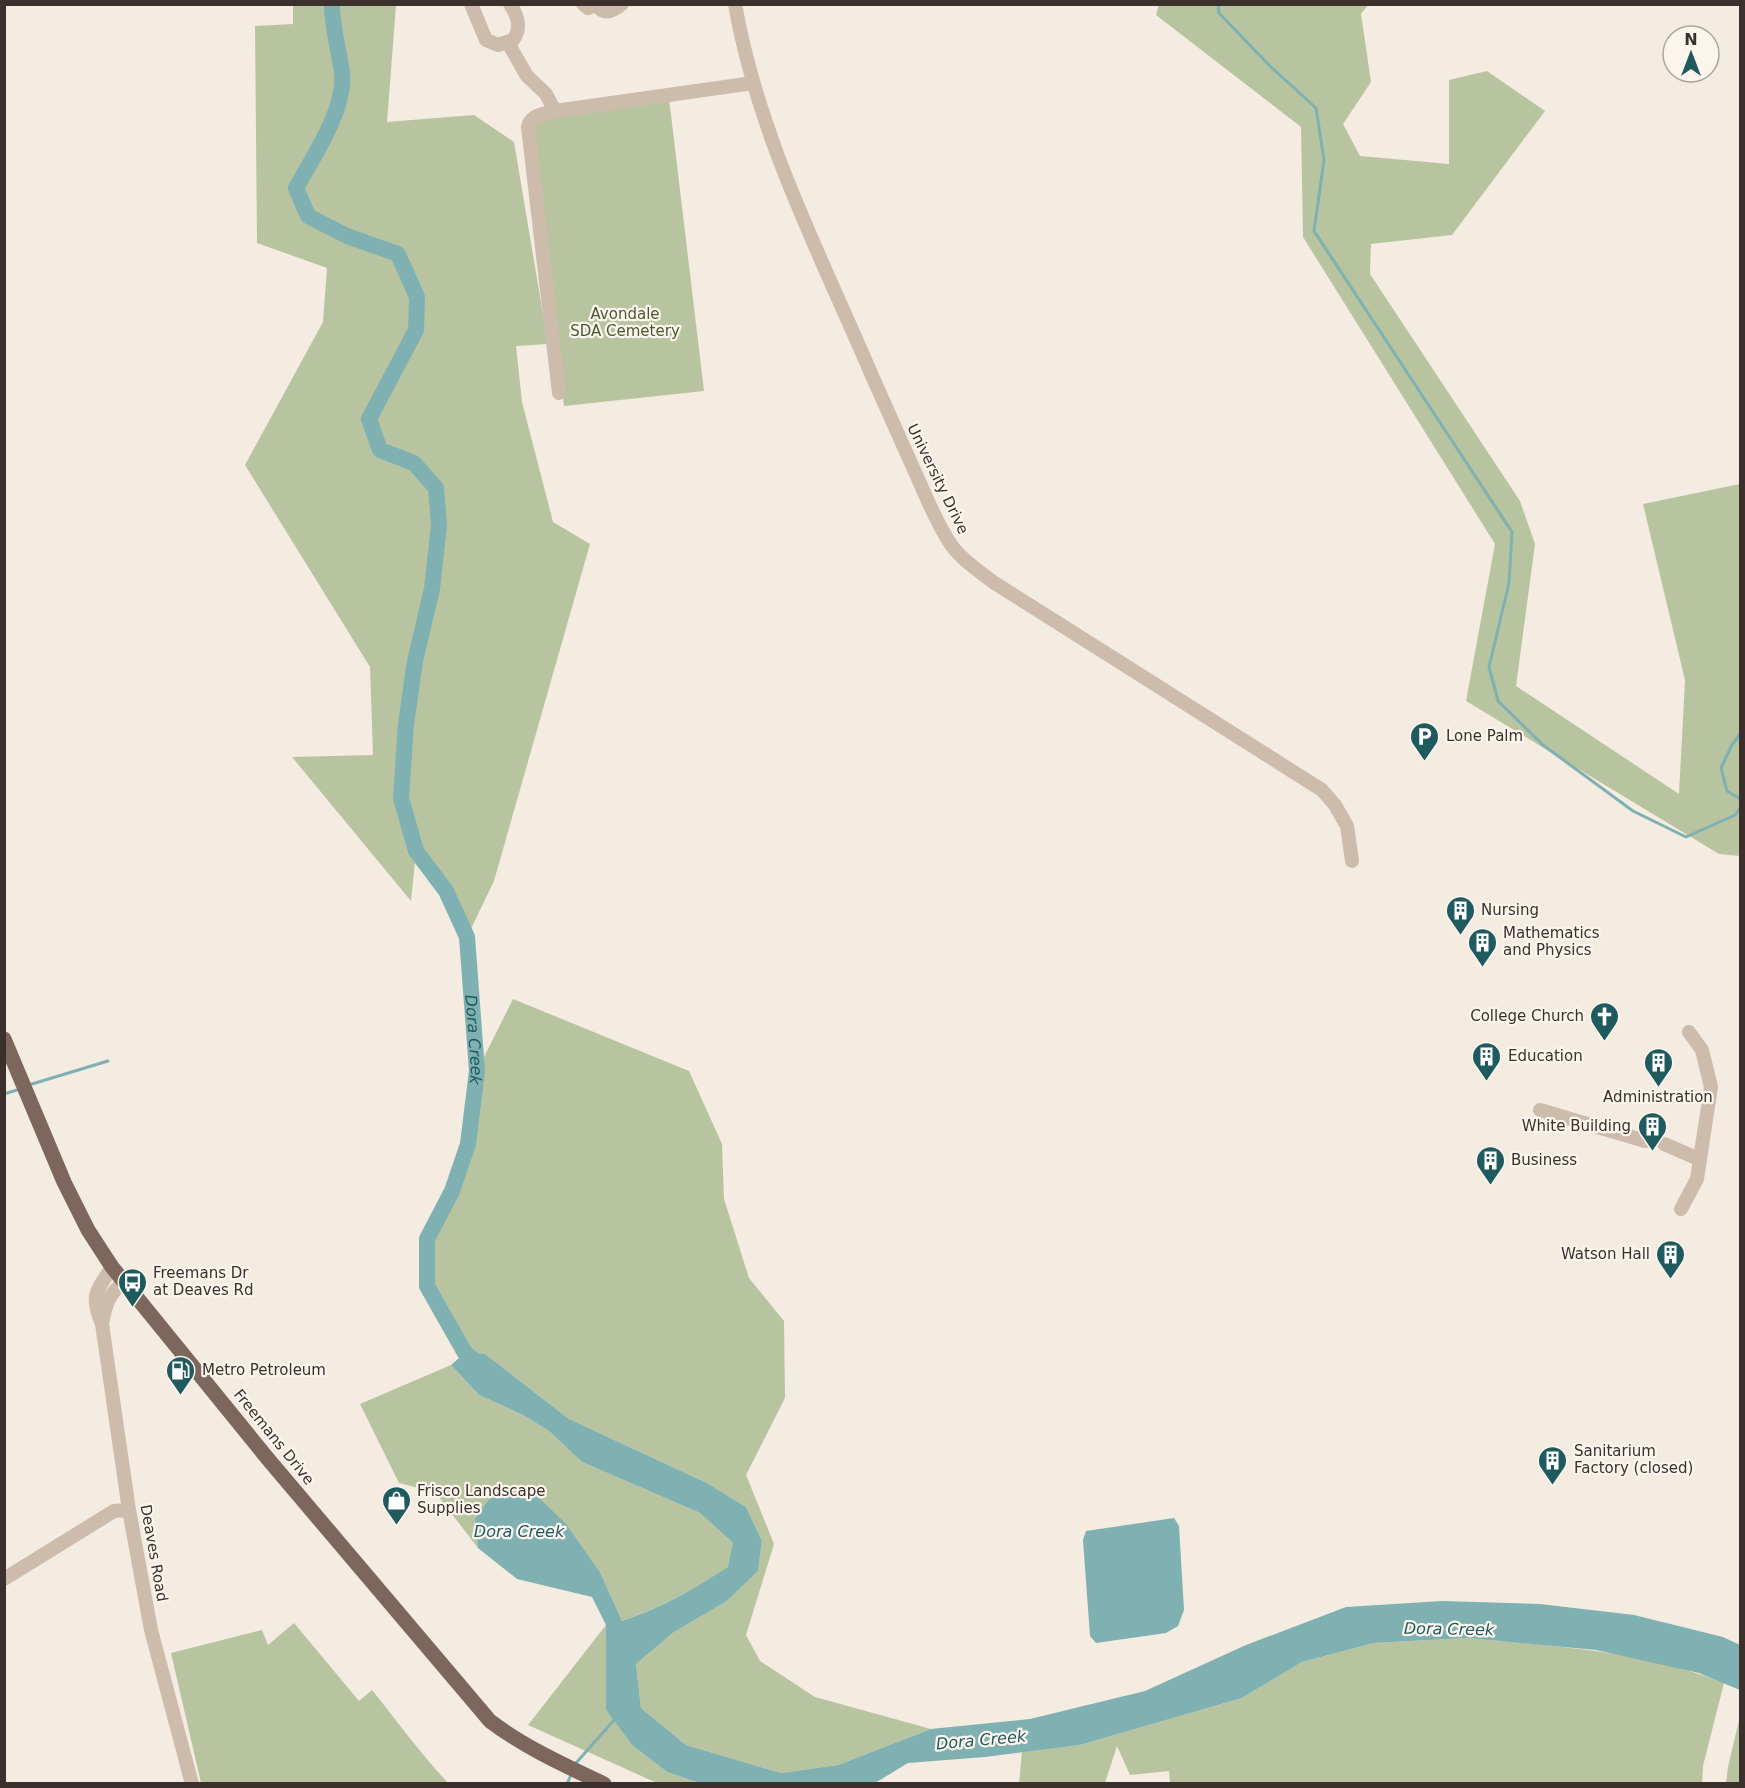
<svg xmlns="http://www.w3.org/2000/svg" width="1745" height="1788" font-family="'DejaVu Sans',sans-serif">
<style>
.green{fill:#b8c4a0}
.water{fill:#7fb0b2}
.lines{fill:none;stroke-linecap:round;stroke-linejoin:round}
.stream{stroke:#7fb0b2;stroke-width:3}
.river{stroke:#7fb0b2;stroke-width:16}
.minor{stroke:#cdbbac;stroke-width:14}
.major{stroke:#7d675c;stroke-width:15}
.labels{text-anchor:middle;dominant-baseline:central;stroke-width:4.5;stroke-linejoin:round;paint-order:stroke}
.park-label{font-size:15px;fill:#4a5a2e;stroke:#fbf5ee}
.street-label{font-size:15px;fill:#3b302b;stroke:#fbf5ee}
.poi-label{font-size:15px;fill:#3b302b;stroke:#fbf5ee;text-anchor:start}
.water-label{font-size:16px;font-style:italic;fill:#1f5a5e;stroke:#fbf5ee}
</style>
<rect width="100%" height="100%" fill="#f4ebe1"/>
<!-- green -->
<g class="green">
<path d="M1159 4 1368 5 1361 14 1371 82 1343 124 1360 156 1449 164V80L1487 71 1545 111 1452 235 1371 244 1370 274 1520 501 1535 544 1516 686 1679 794 1685 680 1643 504 1740 484V856L1719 854 1466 701 1495 544 1303 237 1301 127 1156 15Z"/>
<path d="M293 5H396L387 122 474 115 514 142 548 344 516 346 522 402 553 522 590 544 494 881 467 937 446 891 416 852 411 901 292 757 373 755 370 667 245 465 323 322 327 268 257 243 255 26 293 24Z"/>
<path d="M669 98 704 391 564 406 532 129 539 120Z"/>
<path d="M513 999 689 1071 722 1144 724 1199 749 1278 784 1321 785 1398 746 1475 774 1544 746 1635 760 1661 815 1697 931 1729 838 1765 781 1773 686 1745 641 1708 636 1664 674 1632 727 1601 758 1571 762 1541 746 1507 707 1483 569 1419 485 1354 465 1353 427 1286V1239L452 1191 468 1144 477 1071Z"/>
<path d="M451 1365 479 1395 523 1415 549 1431 582 1462 700 1513 733 1543 729 1567C694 1589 660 1608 622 1621L601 1574 475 1519 478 1548 435 1492 399 1483 360 1404Z"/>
<path d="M294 1623 359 1701 372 1690C397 1721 421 1754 448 1783H201L171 1653 262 1630 268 1645Z"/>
<path d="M606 1625V1710L632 1745 667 1772 699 1783H657L528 1725Z"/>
<path d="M1467 1638C1554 1646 1642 1651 1724 1683L1703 1766 1702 1783H1170L1169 1771 1130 1775 1117 1746 1105 1783 1019 1784 1022 1752 1080 1745 1242 1698 1302 1662 1374 1643Z"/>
<path d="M1740 1716V1783H1726L1728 1767Z"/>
</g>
<!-- water -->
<g class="water">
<path d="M465 1353 485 1354 569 1419 707 1483 746 1507 762 1541 758 1571 727 1601 674 1632 636 1664 641 1708 686 1745 781 1773 838 1765 931 1729 1030 1719 1145 1691 1246 1645 1346 1607 1442 1601 1540 1604 1634 1615 1723 1637 1740 1645V1690L1699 1673 1596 1650 1467 1638 1374 1643 1302 1662 1242 1698 1080 1745 985 1757 908 1763 875 1783H699L667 1772 632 1745 606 1710V1625L592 1597 517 1579 478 1548 475 1519 496 1490 535 1494 566 1524 601 1574 622 1621C661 1608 694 1589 728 1567L733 1543 700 1513 582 1462 549 1431 523 1415 479 1395 451 1365Z"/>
<path d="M1174 1518 1179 1526 1184 1610 1178 1626 1166 1633 1096 1643 1090 1636 1083 1540 1086 1531Z"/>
</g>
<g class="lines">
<!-- stream -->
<g class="stream">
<path d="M1218 4 1219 13 1270 66 1316 108 1324 160 1314 231 1512 532 1509 583 1489 667 1498 701 1543 745 1633 811 1686 837 1735 815 1740 808"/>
<path d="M1740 734 1732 745 1721 768 1727 791 1740 799"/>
<path d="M32 1084 108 1061"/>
<path d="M4 1094 17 1090"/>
<path d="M576 1763 615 1719"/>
<path d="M567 1784 570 1777"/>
</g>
<!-- river -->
<path class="river" id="s1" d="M332 4C332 28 339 50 342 73 346 109 313 157 296 188L308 216 347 236 398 254 417 297 416 330 369 419 380 450 414 463 436 488 439 525 432 589 415 661 406 724 401 798 416 851 446 891 467 937 477 1071 468 1144 452 1191 427 1239V1286L465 1353 482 1366"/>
<!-- minor -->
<g class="minor">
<path d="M471 4 486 40 498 45 513 40C522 28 518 16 510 4"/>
<path d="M583 4 588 8 597 4"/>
<path d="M735 4C758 136 821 256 873 378 888 412 904 447 919 481 928 501 939 528 952 546 962 560 979 571 993 582L1322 790 1335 805 1347 826 1352 861"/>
<path d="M596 5C604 16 613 11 622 4"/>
<path d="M508 43 527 76 546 94 555 111"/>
<path d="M559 393 528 127C530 115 544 114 555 111L753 83"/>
<path d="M1540 1110 1645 1141"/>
<path d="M1664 1144 1699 1159"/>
<path d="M1681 1209 1697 1179 1711 1087 1702 1050 1689 1032"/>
<path d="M112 1267C96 1292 90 1295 102 1324L129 1510 151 1630 192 1784"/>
<path d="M102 1324C106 1303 108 1296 124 1281"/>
<path d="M4 1579 114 1511 129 1510"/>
</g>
<!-- major -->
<path class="major" d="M4 1039 64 1182 88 1230 112 1267 268 1459 490 1721C524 1747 566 1766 604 1784"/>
</g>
<!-- icons -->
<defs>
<symbol id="parking-pin" viewBox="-11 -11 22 30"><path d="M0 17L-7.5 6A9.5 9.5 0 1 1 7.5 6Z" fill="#1f5a5e" stroke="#fbf5ee"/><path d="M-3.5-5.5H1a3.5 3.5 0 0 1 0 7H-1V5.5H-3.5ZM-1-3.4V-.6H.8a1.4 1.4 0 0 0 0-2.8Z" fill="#fff"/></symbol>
<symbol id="building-pin" viewBox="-11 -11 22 30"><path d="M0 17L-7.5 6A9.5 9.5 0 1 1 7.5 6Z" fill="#1f5a5e" stroke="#fbf5ee"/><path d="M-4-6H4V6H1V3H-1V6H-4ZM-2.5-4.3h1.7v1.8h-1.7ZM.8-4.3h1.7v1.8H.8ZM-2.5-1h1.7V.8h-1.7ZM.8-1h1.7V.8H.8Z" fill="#fff"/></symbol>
<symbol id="church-pin" viewBox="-11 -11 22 30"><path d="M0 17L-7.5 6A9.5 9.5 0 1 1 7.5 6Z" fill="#1f5a5e" stroke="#fbf5ee"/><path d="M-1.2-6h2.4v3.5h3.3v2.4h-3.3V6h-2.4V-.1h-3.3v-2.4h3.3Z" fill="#fff"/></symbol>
<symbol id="bus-pin" viewBox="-11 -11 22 30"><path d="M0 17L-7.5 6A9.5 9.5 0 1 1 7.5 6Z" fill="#1f5a5e" stroke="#fbf5ee"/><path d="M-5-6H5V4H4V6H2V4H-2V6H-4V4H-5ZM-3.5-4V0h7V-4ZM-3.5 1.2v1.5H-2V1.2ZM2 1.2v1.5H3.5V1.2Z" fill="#fff"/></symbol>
<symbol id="fuel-pin" viewBox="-11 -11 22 30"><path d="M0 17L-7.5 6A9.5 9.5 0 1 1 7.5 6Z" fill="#1f5a5e" stroke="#fbf5ee"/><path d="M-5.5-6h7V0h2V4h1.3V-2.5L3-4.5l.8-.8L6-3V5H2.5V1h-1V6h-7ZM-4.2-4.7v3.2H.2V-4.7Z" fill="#fff"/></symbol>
<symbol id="shop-pin" viewBox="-11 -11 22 30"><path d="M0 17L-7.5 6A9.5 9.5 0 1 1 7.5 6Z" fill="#1f5a5e" stroke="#fbf5ee"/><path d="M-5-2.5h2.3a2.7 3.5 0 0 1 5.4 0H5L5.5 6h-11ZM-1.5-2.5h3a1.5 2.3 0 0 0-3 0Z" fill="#fff"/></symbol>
</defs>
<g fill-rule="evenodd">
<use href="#parking-pin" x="1408" y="720" width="33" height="45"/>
<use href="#building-pin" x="1444" y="894" width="33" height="45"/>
<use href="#building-pin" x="1466" y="926" width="33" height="45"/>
<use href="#church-pin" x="1588" y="1000" width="33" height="45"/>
<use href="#building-pin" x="1470" y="1040" width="33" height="45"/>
<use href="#building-pin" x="1642" y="1046" width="33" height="45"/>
<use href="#building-pin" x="1636" y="1110" width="33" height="45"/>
<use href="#building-pin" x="1474" y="1144" width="33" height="45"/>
<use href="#building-pin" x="1654" y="1238" width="33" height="45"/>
<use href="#bus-pin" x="116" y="1266" width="33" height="45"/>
<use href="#fuel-pin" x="164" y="1354" width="33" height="45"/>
<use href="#building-pin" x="1536" y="1444" width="33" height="45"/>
<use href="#shop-pin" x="380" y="1484" width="33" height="45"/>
</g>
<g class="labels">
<!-- park labels -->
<g class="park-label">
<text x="625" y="314">Avondale<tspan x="625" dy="17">SDA Cemetery</tspan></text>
</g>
<!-- street labels -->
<g class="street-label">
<text transform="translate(938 479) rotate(64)">University Drive</text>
<text transform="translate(274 1437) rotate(51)">Freemans Drive</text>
<text transform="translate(154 1553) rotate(80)">Deaves Road</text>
</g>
<!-- poi labels -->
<g class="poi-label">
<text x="1446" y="736">Lone Palm</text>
<text x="1481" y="910">Nursing</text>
<text x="1503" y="933">Mathematics<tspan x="1503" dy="17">and Physics</tspan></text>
<text x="1584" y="1016" text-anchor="end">College Church</text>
<text x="1508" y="1056">Education</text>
<text x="1658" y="1097" text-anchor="middle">Administration</text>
<text x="1631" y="1126" text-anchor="end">White Building</text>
<text x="1511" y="1160">Business</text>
<text x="1650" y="1254" text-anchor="end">Watson Hall</text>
<text x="153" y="1273">Freemans Dr<tspan x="153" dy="17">at Deaves Rd</tspan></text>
<text x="202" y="1370">Metro Petroleum</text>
<text x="1574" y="1451">Sanitarium<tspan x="1574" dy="17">Factory (closed)</tspan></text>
<text x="417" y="1491">Frisco Landscape<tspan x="417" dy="17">Supplies</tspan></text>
</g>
<!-- water labels -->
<g class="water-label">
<text stroke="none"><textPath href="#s1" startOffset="1179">Dora Creek</textPath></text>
<text x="519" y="1531">Dora Creek</text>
<text transform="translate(1449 1629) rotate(1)">Dora Creek</text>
<text transform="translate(981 1740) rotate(-5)">Dora Creek</text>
</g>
</g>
<!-- border -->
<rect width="1745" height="1788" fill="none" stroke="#3b302b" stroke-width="12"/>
<!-- north arrow -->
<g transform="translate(1691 54)"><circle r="28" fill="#fbf5ee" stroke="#aea6a0" stroke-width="1.5"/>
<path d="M0-4.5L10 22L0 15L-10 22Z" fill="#1f5a5e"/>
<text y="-9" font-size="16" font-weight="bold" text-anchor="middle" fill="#3b302b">N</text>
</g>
</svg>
